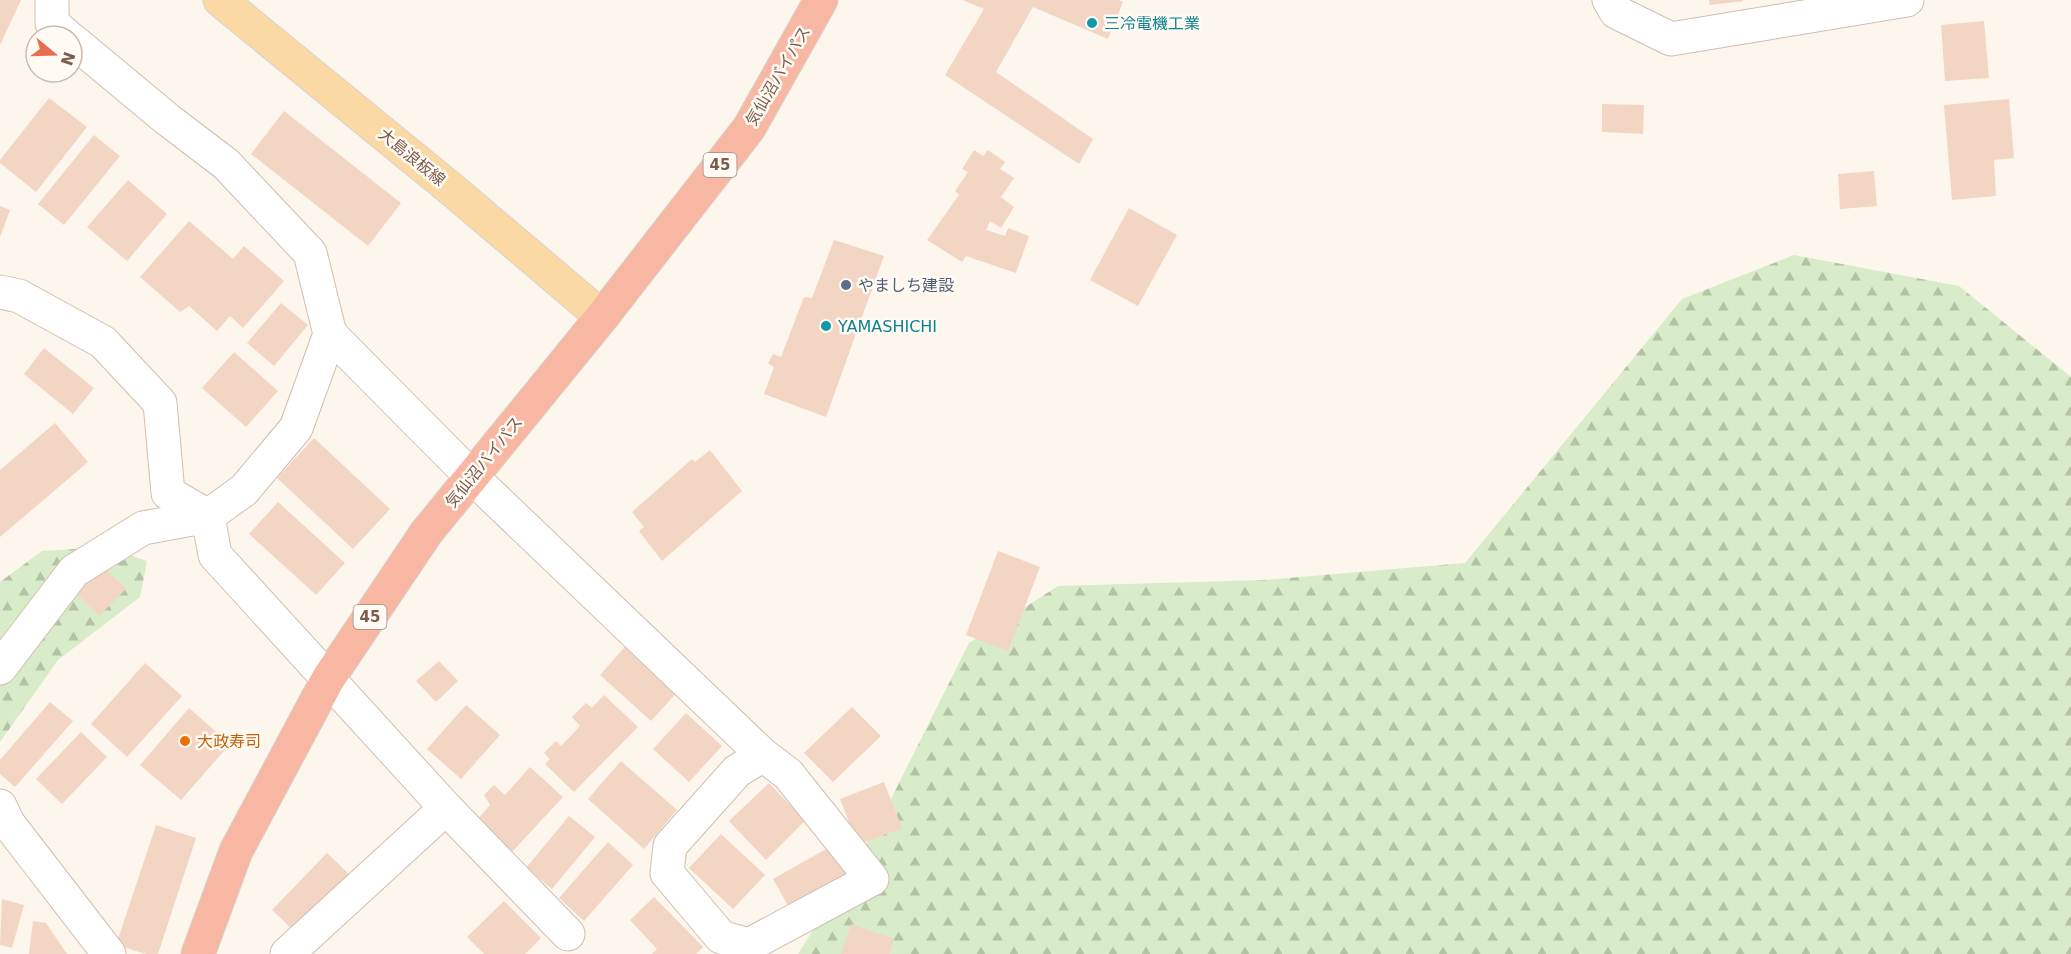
<svg xmlns="http://www.w3.org/2000/svg" width="2071" height="954" font-family="'DejaVu Sans','Noto Sans JP',sans-serif">
<style>
.forest{fill:url(#forest-firs)}
.building{fill:#f3d5c3}
.lines{fill:none;stroke-linecap:round;stroke-linejoin:round}
.minor-casing{stroke:#d1beb0;stroke-width:35}
.major-casing{stroke:#dad1cd;stroke-width:35}
.highway-casing{stroke:#dad1cd;stroke-width:35}
.minor{stroke:#fff;stroke-width:33}
.major{stroke:#fbd9a5;stroke-width:33}
.highway{stroke:#f7b7a3;stroke-width:33}
.culture-dot{fill:#0f9aa8;stroke:#fffaf3;stroke-width:2}
.service-dot{fill:#5c6f8a;stroke:#fffaf3;stroke-width:2}
.food-dot{fill:#e8710a;stroke:#fffaf3;stroke-width:2}
.labels{text-anchor:middle;dominant-baseline:central;stroke-width:5;stroke-linejoin:round;paint-order:stroke}
.shield{fill:#fffaf3;stroke:#a28b7f;stroke-width:1.5}
.shield-label{font-size:15px;font-weight:bold;fill:#7a5c4d}
.culture-label{font-size:16px;fill:#0d838f;stroke:#fffaf3;text-anchor:start}
.street-label{font-size:16px;fill:#7a5c4d;stroke:#fffaf3}
.service-label{font-size:16px;fill:#4e5e75;stroke:#fffaf3;text-anchor:start}
.food-label{font-size:16px;fill:#c56008;stroke:#fffaf3;text-anchor:start}
</style>
<defs>
<pattern id="forest-firs" width="22" height="20" patternUnits="userSpaceOnUse" patternTransform="scale(1.5)"><rect width="22" height="20" fill="#d8ecc9"/><path d="M5 1l3.5 6h-7zM16 11l3.5 6h-7z" fill="#b4c2a5"/></pattern>
</defs>
<rect width="100%" height="100%" fill="#fdf6ec"/>
<!-- forest -->
<g class="forest">
<path d="M1794 255 1959 286 2071 377V954H798L877 827 969 643 1058 586 1263 580 1465 563 1682 299Z"/>
<path d="M108 547 147 561 140 597 58 660 0 742V582L42 551Z"/>
</g>
<!-- building -->
<g class="building">
<path d="M0 0H21L0 45Z"/>
<path d="M963 0H1119L1123 2 1108 39 1033 7 996 72 1093 139 1079 164 945 75 984 9Z"/>
<path d="M1709 0H1743V1L1710 5Z"/>
<path d="M1984 21 1989 78 1945 81 1941 25Z"/>
<path d="M49 98 87 127 36 192 0 163V160Z"/>
<path d="M2009 99 2014 158 1994 160 1996 196 1952 200 1944 105Z"/>
<path d="M1602 104 1644 105 1643 134 1602 132Z"/>
<path d="M284 111 401 203 368 246 251 154Z"/>
<path d="M94 135 120 156 64 225 38 204Z"/>
<path d="M974 150 983 156 988 150 1005 162 1000 169 1014 178 1001 197 1014 207 1001 228 990 221 986 230 1005 236 1008 228 1029 236 1016 273 966 256 962 262 927 240 959 195 955 191 968 172 962 169Z"/>
<path d="M1874 171 1877 206 1840 209 1838 174Z"/>
<path d="M128 180 167 214 127 261 87 227Z"/>
<path d="M0 206 10 210 0 237Z"/>
<path d="M1129 208 1177 235 1138 306 1090 280Z"/>
<path d="M189 221 233 259 244 246 284 281 243 328 230 316 217 331 189 306 180 312 140 277Z"/>
<path d="M834 240 884 256 826 417 764 394 774 367 768 363 773 354 781 357 804 297 812 298Z"/>
<path d="M281 303 308 325 274 366 247 343Z"/>
<path d="M44 348 94 388 73 414 24 374Z"/>
<path d="M234 352 278 391 246 427 202 388Z"/>
<path d="M55 423 88 462 0 537V470Z"/>
<path d="M314 438 390 509 353 549 277 478Z"/>
<path d="M710 450 742 491 662 561 639 531 644 527 632 512 692 459 695 462Z"/>
<path d="M278 502 345 563 316 595 249 534Z"/>
<path d="M998 551 1040 567 1008 651 966 635Z"/>
<path d="M102 566 126 589 99 616 76 593Z"/>
<path d="M630 641 681 688 651 721 600 675Z"/>
<path d="M439 661 458 681 436 702 416 681Z"/>
<path d="M145 663 182 696 127 757 91 724Z"/>
<path d="M604 695 638 727 574 792 545 764 550 759 544 753 556 741 561 746 580 726 572 717 586 703 592 708Z"/>
<path d="M50 702 73 721 15 787 0 774V760Z"/>
<path d="M466 705 500 735 461 779 427 749Z"/>
<path d="M852 707 881 736 833 782 804 753Z"/>
<path d="M189 708 230 744 181 800 140 765Z"/>
<path d="M686 713 722 746 689 782 653 749Z"/>
<path d="M81 732 107 757 62 804 36 779Z"/>
<path d="M621 761 677 810 644 849 588 799Z"/>
<path d="M530 767 563 797 512 852 477 820 490 805 484 795 494 785 505 795Z"/>
<path d="M884 782 902 828 858 845 840 799Z"/>
<path d="M769 783 805 821 766 860 729 821Z"/>
<path d="M569 816 595 837 552 889 526 868Z"/>
<path d="M156 825 196 838 158 954H146L116 945Z"/>
<path d="M721 834 765 875 733 909 689 868Z"/>
<path d="M608 842 633 865 584 921 559 898Z"/>
<path d="M835 844 853 875 791 911 773 879Z"/>
<path d="M327 853 351 876 296 933 272 910Z"/>
<path d="M654 897 703 947 696 954H652L657 949 630 920Z"/>
<path d="M2 899 24 905 12 948 0 945Z"/>
<path d="M504 901 541 938 525 954H484L467 937Z"/>
<path d="M33 921 46 923 67 954H29Z"/>
<path d="M851 924 894 939 889 954H841Z"/>
</g>
<g class="lines">
<defs>
<g id="minor">
<path d="M52 0V23L67 36"/>
<path d="M1609 0 1616 12 1671 39 1907 0"/>
<path d="M0 292 19 296 103 342 160 403 168 493 208 516 244 490 296 428 330 334 310 253 226 164 167 119 72 40"/>
<path d="M330 334 472 477 763 755 788 774 872 879 749 945 721 937 667 873 670 846 737 771 763 755"/>
<path d="M0 668 74 571 143 528 208 516 215 555 446 808 568 934"/>
<path d="M0 806 8 823 109 954"/>
<path d="M287 954 446 808"/>
</g>
<path id="major" d="M220 0 456 193 602 317"/>
<path id="highway" d="M198 954 236 851 328 679 426 533 602 317 749 128 821 0"/>
</defs>
<!-- minor casing -->
<use href="#minor" class="minor-casing"/>
<!-- major casing -->
<use href="#major" class="major-casing"/>
<!-- highway casing -->
<use href="#highway" class="highway-casing"/>
<!-- minor -->
<use href="#minor" class="minor"/>
<!-- major -->
<use href="#major" class="major"/>
<!-- highway -->
<use href="#highway" class="highway"/>
</g>
<!-- markers -->
<g class="culture-dot">
<circle cx="1092" cy="23" r="6"/>
<circle cx="826" cy="326" r="6"/>
</g>
<circle class="service-dot" cx="846" cy="285" r="6"/>
<circle class="food-dot" cx="185" cy="741" r="6"/>
<g class="labels">
<!-- shield labels -->
<g class="shield">
<rect x="703.5" y="153" width="33" height="24" rx="4.5"/>
<rect x="353.5" y="605" width="33" height="24" rx="4.5"/>
</g>
<g class="shield-label">
<text x="720" y="165">45</text>
<text x="370" y="617">45</text>
</g>
<!-- culture labels -->
<g class="culture-label">
<text x="1104" y="23">三冷電機工業</text>
<text x="838" y="326">YAMASHICHI</text>
</g>
<!-- street labels -->
<g class="street-label">
<text transform="translate(778 76) rotate(-60)">気仙沼バイパス</text>
<text transform="translate(412 157) rotate(39)">大島浪板線</text>
<text transform="translate(484 462) rotate(-51)">気仙沼バイパス</text>
</g>
<!-- service labels -->
<g class="service-label">
<text x="858" y="285">やましち建設</text>
</g>
<!-- food labels -->
<g class="food-label">
<text x="197" y="741">大政寿司</text>
</g>
</g>
<!-- north arrow -->
<g transform="translate(54 54) rotate(109)"><circle r="28" fill="#fffaf3" stroke="#cabbb1" stroke-width="1.5"/>
<path d="M0-4.5L10 22L0 15L-10 22Z" fill="#e76f51"/>
<text y="-9" font-size="16" font-weight="bold" text-anchor="middle" fill="#7a5c4d">N</text>
</g>
</svg>
